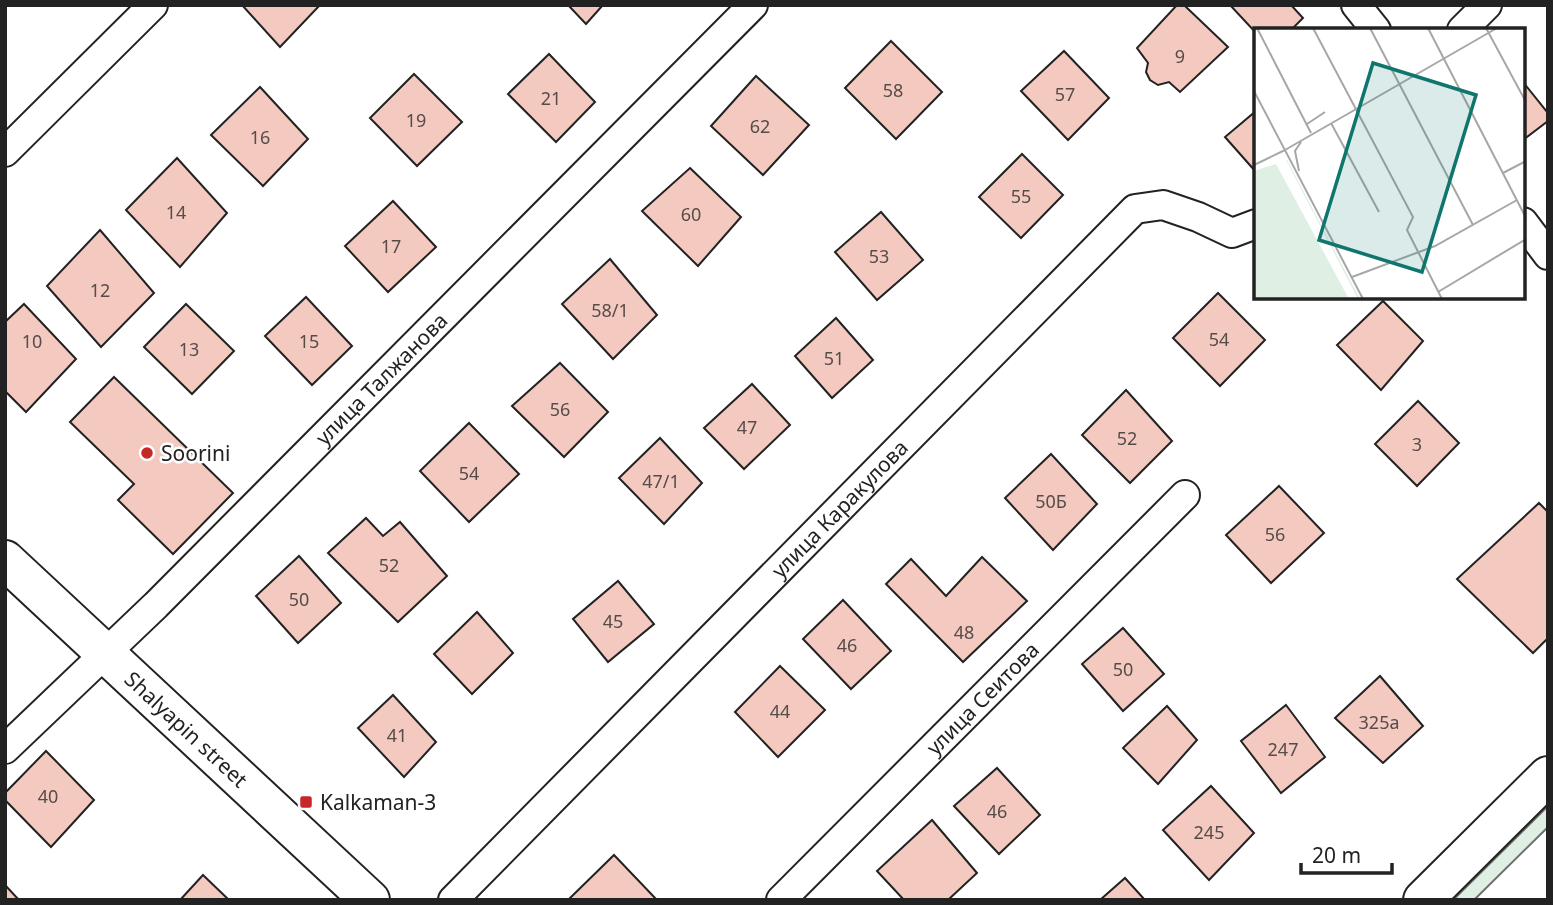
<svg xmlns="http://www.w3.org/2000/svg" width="1553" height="905" font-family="'Noto Sans',sans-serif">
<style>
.green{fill:#e0efe3;stroke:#6f6f6f;stroke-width:2}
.building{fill:#f3c9c0;stroke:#222;stroke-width:2}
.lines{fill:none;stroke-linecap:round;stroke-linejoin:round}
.street-casing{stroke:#222;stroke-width:32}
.secondary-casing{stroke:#222;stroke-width:42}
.street{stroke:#fff;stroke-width:28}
.secondary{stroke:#fff;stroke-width:38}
.poi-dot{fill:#c62828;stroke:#fff;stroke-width:2.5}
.labels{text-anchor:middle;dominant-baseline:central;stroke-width:5;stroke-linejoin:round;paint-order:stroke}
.number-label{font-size:18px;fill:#564c4a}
.street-label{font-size:21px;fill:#222;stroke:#fff}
.poi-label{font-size:21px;fill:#222;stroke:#fff;text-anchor:start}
.inset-road{fill:none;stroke:#a7a7a7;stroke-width:2}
.view{fill:#0f766e;fill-opacity:0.15;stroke:#0f766e;stroke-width:3.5}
.inset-edge{fill:none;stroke:#222;stroke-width:3.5}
</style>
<rect width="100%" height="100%" fill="#fff"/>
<!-- green -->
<path class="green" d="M1548 806V827L1474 900H1453Z"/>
<!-- building -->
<g class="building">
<path d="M242 5H320L280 47Z"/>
<path d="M568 5H603L586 24Z"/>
<path d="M1177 5H1184L1228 47 1180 92 1169 82 1158 85 1150 80 1146 72 1148 63 1137 48Z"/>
<path d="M1230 5H1291L1303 18 1291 30H1256V33Z"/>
<path d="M891 41 942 92 896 139 845 88Z"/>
<path d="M1064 51 1109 98 1068 140 1021 91Z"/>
<path d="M549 54 595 102 556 142 508 94Z"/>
<path d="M414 74 462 122 417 166 370 118Z"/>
<path d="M756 76 809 125 763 175 711 126Z"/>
<path d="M1523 82 1548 113V121L1523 140Z"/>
<path d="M260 87 308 139 263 186 211 135Z"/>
<path d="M1256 111V172L1225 137Z"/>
<path d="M1022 154 1063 195 1021 238 979 197Z"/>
<path d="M177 158 227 213 180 267 126 210Z"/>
<path d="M690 168 741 217 698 266 642 211Z"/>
<path d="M393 201 436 247 388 292 345 246Z"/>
<path d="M881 212 923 260 877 300 835 252Z"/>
<path d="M100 230 154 293 101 347 47 286Z"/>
<path d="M610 259 657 315 613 359 562 304Z"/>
<path d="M1218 293 1265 340 1220 386 1173 338Z"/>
<path d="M306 297 352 346 312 385 265 336Z"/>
<path d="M1383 301 1423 341 1381 390 1337 345Z"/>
<path d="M24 304 76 359 26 412 5 391V322Z"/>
<path d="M186 304 234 351 192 394 144 347Z"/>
<path d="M836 318 873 360 832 398 795 356Z"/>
<path d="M560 363 608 412 564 457 512 406Z"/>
<path d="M114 377 233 493 173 554 118 500 134 484 70 422Z"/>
<path d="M752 384 790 425 744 469 704 428Z"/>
<path d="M1126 390 1172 441 1130 483 1082 435Z"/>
<path d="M1418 401 1459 443 1417 486 1375 444Z"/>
<path d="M469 423 519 474 469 522 420 471Z"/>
<path d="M660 438 702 483 664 524 619 478Z"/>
<path d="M1051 454 1097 504 1053 550 1005 498Z"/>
<path d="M1279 486 1324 533 1271 583 1226 535Z"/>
<path d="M1539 503 1548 512V638L1533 653 1457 579Z"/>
<path d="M366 518 383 536 400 522 447 576 398 622 328 553Z"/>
<path d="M299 556 341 603 298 643 256 596Z"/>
<path d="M982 557 1027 601 963 662 886 584 911 559 946 596Z"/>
<path d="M618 581 654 624 608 662 573 619Z"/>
<path d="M843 600 891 651 851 689 803 639Z"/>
<path d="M477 612 513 653 472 694 434 654Z"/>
<path d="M1123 628 1164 674 1123 711 1082 664Z"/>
<path d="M780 666 825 710 778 757 735 712Z"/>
<path d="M1380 676 1423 726 1383 763 1335 718Z"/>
<path d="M393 695 436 742 404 777 358 728Z"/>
<path d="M1286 705 1325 757 1281 793 1241 741Z"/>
<path d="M1167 706 1197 740 1158 784 1123 748Z"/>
<path d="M46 751 94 800 51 847 5 800V793Z"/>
<path d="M997 768 1040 815 999 854 954 806Z"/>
<path d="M1211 786 1254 833 1209 880 1163 830Z"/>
<path d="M932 820 977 873 948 900H904L877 871Z"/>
<path d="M614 855 657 900H568Z"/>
<path d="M203 875 229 900H180Z"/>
<path d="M1125 878 1145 900H1100Z"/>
<path d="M5 885 19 900H5Z"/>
</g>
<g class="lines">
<defs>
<g id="street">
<path d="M1356 5 1376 30"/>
<path d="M1462 30 1487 5"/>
<path d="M5 152 153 5"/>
<path d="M1523 222 1548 255"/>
<path id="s1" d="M5 749 156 605 753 5"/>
<path id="s2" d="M453 900 1135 209 1163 205 1198 217 1232 233 1256 224"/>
<path id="s3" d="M781 900 1185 495"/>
</g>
<g id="secondary">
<path id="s4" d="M5 560 370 900"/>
<path d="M1423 900 1548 776"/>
</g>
</defs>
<!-- street casing -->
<use href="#street" class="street-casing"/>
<!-- secondary casing -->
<use href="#secondary" class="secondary-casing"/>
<!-- street -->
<use href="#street" class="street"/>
<!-- secondary -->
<use href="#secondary" class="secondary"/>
</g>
<!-- markers -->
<g class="poi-dot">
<circle cx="147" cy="453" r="7"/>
<rect x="299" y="795" width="14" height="14" rx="3.5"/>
</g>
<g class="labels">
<!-- number labels -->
<g class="number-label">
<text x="1180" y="56">9</text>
<text x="893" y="90">58</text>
<text x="1065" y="94">57</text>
<text x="551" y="98">21</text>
<text x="416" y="120">19</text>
<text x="760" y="126">62</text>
<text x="260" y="137">16</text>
<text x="1021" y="196">55</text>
<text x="176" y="212">14</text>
<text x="691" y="214">60</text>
<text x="391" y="246">17</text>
<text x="879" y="256">53</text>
<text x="100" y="290">12</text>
<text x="610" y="310">58/1</text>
<text x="1219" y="339">54</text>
<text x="32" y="341">10</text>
<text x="309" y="341">15</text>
<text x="189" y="349">13</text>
<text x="834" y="358">51</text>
<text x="560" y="409">56</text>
<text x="747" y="427">47</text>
<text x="1127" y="438">52</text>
<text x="1417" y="444">3</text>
<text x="469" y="473">54</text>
<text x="661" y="481">47/1</text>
<text x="1051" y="501">50Б</text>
<text x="1275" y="534">56</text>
<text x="389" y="565">52</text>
<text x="299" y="599">50</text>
<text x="613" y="621">45</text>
<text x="964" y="632">48</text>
<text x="847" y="645">46</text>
<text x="1123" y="669">50</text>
<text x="780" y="711">44</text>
<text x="1379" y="722">325а</text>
<text x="397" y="735">41</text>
<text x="1283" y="749">247</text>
<text x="48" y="796">40</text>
<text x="997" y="811">46</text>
<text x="1209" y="832">245</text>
</g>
<!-- street labels -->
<g class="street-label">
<text stroke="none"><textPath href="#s1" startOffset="528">улица Талжанова</textPath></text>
<text stroke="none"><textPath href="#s2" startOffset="550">улица Каракулова</textPath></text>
<text stroke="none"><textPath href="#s3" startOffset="285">улица Сеитова</textPath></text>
<text stroke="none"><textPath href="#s4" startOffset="248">Shalyapin street</textPath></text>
</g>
<!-- poi labels -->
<g class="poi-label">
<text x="161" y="453">Soorini</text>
<text x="320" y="802">Kalkaman-3</text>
</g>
</g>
<!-- overview -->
<g transform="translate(1254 28)">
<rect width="271" height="271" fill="#fff"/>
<path d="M32 132H33L106 271H104ZM22 136 95 271H0V143Z" fill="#e0efe3"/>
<path class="inset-road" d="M3 0 57 105M59 0 159 189 153 202 188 271M116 0 219 197M174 0 272 190M232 0 272 74M0 63 109 271M77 95 125 184M53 96 71 84M31 122 243 0M0 137 31 122M45 143 41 123 47 114M249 145 272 133M98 249 181 218 263 172M184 264 272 211"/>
<path class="view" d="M119 35 222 67 168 244 65 212Z"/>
<rect width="271" height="271" class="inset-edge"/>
</g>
<!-- border -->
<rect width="1553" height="905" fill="none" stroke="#222222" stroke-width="14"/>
<!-- scale -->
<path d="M1301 863v10h91v-10" fill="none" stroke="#222222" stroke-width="3.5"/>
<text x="1312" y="863" font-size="21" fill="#222222" stroke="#ffffff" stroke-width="5" paint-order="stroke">20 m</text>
</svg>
